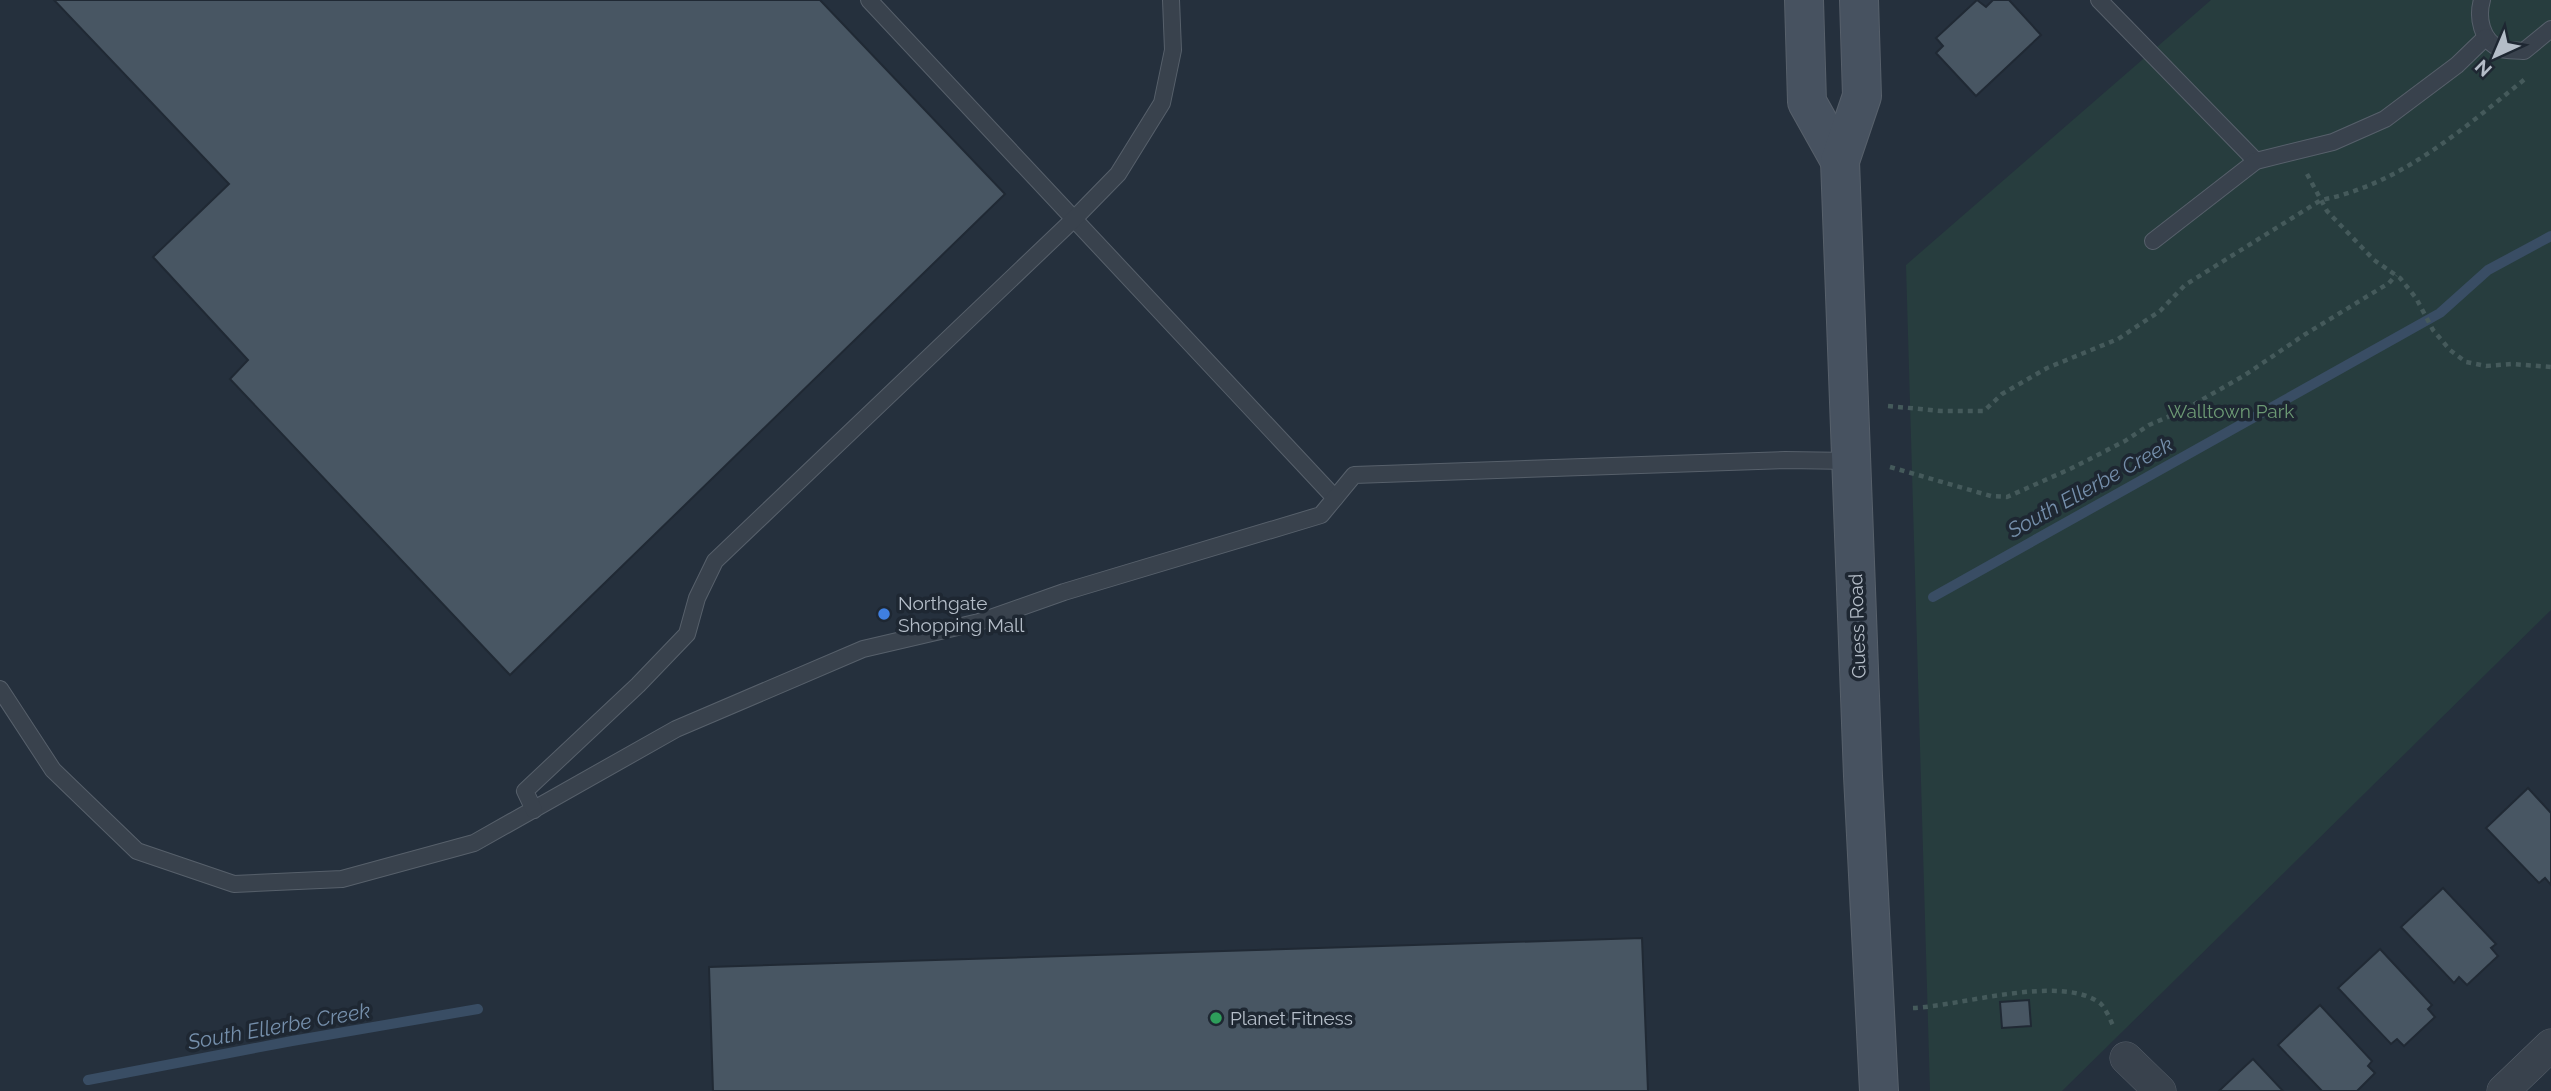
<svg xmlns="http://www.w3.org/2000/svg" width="2551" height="1091" font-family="Raleway,sans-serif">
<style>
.green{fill:#273d3e}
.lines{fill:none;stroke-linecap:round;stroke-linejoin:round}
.stream{stroke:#394d64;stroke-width:10}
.building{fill:#485663;stroke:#202934;stroke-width:2}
.service-casing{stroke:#57606b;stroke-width:18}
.minor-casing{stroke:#57606b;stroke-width:33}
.secondary-casing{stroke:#57606b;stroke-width:40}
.path{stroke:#455a5b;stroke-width:4.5;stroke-dasharray:5 5;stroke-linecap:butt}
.service{stroke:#39424d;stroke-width:16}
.minor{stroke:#39424d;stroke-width:32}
.secondary{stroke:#475260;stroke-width:38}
.shop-dot{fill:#3f7fe0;stroke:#1e2732;stroke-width:2.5}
.leisure-dot{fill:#2e9e5b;stroke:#1e2732;stroke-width:2.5}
.labels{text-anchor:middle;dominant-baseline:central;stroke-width:7;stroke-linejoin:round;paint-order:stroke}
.park-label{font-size:19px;fill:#6c9974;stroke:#1e2732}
.poi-label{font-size:19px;fill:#b4bdc8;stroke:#1e2732;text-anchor:start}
.street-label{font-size:19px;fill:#b4bdc8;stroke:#1e2732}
.water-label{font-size:21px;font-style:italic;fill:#758fab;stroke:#1e2732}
</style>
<rect width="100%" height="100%" fill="#25303d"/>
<!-- green -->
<path class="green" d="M2211 0H2551V610L2062 1091H1930L1906 265Z"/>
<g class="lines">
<!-- stream -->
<g class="stream">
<path d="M1933 597 2440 313 2488 270 2551 236"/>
<path d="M88 1080 292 1041 478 1009"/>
</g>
</g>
<!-- building -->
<g class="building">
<path d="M54 0H820L1005 194 510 675 230 379 248 360 153 257 229 184Z"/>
<path d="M1977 0 1986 7 1993 0H2009L2041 35 1976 96 1936 53 1943 46 1936 38Z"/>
<path d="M2528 788 2551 813V885L2545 878 2539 883 2486 828Z"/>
<path d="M2443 888 2496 944 2491 948 2498 956 2467 985 2459 977 2454 983 2401 927Z"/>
<path d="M1642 938 1648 1091H713L709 967Z"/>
<path d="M2380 949 2432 1005 2428 1009 2435 1017 2404 1046 2397 1039 2391 1044 2338 988Z"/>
<path d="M2029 1000 2031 1026 2002 1028 2000 1002Z"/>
<path d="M2320 1005 2372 1061 2368 1066 2375 1073 2357 1091H2322L2278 1045Z"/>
<path d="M2253 1059 2283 1091H2219L2240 1071Z"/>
</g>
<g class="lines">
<defs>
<g id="service">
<path d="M869 0 1335 498"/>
<path d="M2099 0 2256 161"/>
<path d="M2482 0C2477 17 2481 41 2501 49 2507 51 2517 50 2524 51L2551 29"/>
<path d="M2153 241 2256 161 2333 142 2385 119 2457 65 2486 37"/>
<path d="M0 689 53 770 137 851 234 884 342 879 474 843 676 729 863 649 979 622 1064 592 1321 515 1354 475 1785 460 1851 461"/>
<path d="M534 810 525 791 638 685 687 634 697 598 715 561 1074 219 1118 174 1162 103 1173 50 1171 0"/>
</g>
<g id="minor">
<path d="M2126 1058 2160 1091"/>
<path d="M2503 1091 2551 1045"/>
</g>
<g id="secondary">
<path d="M1804 0 1807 102 1840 161"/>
<path d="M1859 0 1862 96 1840 161 1863 776 1879 1091"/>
</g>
</defs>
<!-- service casing -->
<use href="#service" class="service-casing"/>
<!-- minor casing -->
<use href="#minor" class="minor-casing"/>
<!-- secondary casing -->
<use href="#secondary" class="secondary-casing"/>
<!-- path -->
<g class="path">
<path d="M2307 174 2327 211 2374 260 2400 278 2416 298 2433 330 2450 350 2466 362 2486 366 2512 364 2551 367"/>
<path d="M1888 406 1941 411H1984L2002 394 2047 368 2118 339 2160 311 2185 285 2321 200C2400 185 2464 128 2525 79"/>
<path d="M1890 467 1991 496 2007 497 2070 469 2125 441 2149 425 2184 410 2245 375 2304 335 2389 283 2396 275"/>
<path d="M1913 1008C1961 1006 2063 973 2101 1004 2106 1009 2111 1021 2114 1028"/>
</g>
<!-- service -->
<use href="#service" class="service"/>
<!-- minor -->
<use href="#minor" class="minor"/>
<!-- secondary -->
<use href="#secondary" class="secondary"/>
</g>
<!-- markers -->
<circle class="shop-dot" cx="884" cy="614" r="7"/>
<circle class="leisure-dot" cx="1216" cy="1018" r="7"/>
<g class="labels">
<!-- park labels -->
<g class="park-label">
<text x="2231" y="411">Walltown Park</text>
</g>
<!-- poi labels -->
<g class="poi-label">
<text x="898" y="603">Northgate<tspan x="898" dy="22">Shopping Mall</tspan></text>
<text x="1230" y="1018">Planet Fitness</text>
</g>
<!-- street labels -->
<g class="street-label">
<text transform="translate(1857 626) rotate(-92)">Guess Road</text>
</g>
<!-- water labels -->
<g class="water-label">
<text transform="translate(2090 487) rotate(-29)">South Ellerbe Creek</text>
<text transform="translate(279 1026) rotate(-10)">South Ellerbe Creek</text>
</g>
</g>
<!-- north arrow -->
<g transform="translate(2495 56) rotate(224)" stroke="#1e2732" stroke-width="5" paint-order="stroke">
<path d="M0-5L12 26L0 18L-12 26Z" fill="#b4bdc8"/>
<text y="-10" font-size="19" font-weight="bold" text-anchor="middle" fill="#b4bdc8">N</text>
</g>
</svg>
